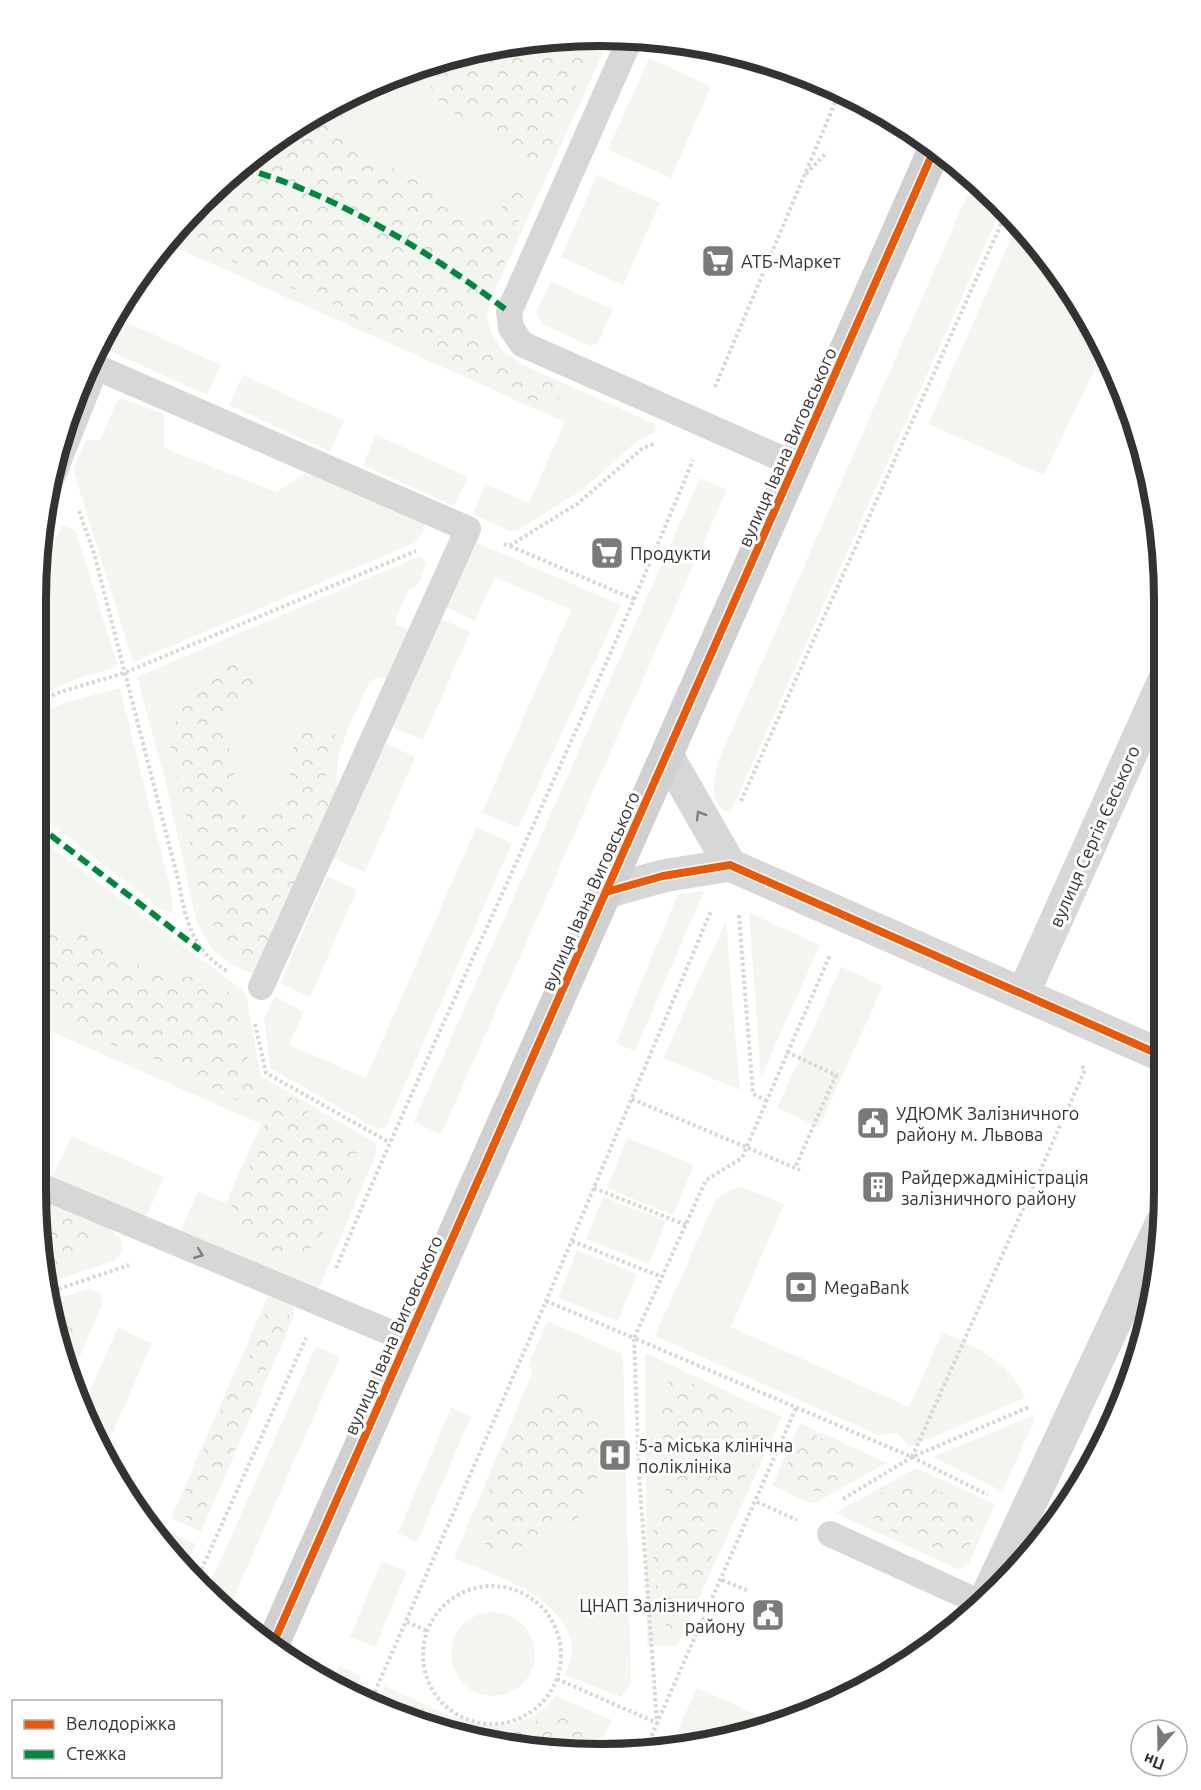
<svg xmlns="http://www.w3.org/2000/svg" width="1201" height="1790" font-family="Ubuntu,sans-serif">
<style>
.green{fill:#f2f6ee}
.forest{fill:url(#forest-crowns)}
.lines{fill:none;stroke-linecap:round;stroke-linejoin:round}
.path{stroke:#d7d7d7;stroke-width:4;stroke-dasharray:3 3;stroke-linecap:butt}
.service{stroke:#d7d7d7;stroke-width:26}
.minor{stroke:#d7d7d7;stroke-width:33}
.secondary{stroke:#d0d0d0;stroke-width:33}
.quiet{stroke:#00873e;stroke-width:6;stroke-dasharray:12 6;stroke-linecap:butt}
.cycleway-casing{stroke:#fff;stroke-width:11}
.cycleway{stroke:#e8590c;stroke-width:8}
.oneway{stroke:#7d7d7d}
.labels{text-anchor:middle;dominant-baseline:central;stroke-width:6;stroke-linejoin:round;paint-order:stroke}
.poi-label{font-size:18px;fill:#333;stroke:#fff;text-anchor:start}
.street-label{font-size:18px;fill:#333;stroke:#fff}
.rim{fill:none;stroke:#333;stroke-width:8}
</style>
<defs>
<pattern id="forest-crowns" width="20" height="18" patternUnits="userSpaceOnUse" patternTransform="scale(1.5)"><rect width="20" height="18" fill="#f2f6ee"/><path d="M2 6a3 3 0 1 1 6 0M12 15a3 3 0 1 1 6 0" fill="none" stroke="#d0d3cd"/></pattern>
</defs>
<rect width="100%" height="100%" fill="#fff"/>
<!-- green -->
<g class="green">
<path d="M600 36 610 37 491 299 487 316 491 333 502 350 523 365 657 425 654 433 637 441 582 490 518 530 509 531 473 514 485 484 529 503 565 422 170 245 201 202 287 131 384 79 490 47Z"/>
<path d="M686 44 727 52 723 61Z"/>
<path d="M649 58 711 86 671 178 608 150Z"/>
<path d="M597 175 660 203 623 285 561 257Z"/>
<path d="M974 180 1003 205 730 813C706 804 714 780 719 760Z"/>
<path d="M1015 229C1052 246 1085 315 1104 350L1044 475 928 424Z"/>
<path d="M551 282 613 309 598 343 590 346 542 324 536 312Z"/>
<path d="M123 321 221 365 207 395 110 351Z"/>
<path d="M243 375 344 421 330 451 229 405Z"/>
<path d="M122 399 164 414V448L276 492 306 473 423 523 426 528 414 543 133 662 73 469 86 440H100L117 401Z"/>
<path d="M376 435 468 477 454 506 363 465Z"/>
<path d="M700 478 727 490 441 1134 414 1122Z"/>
<path d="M62 526H68L76 532 117 663 114 668 79 678 44 693 36 690 38 576Z"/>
<path d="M477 543 621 605 518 828 482 812 571 610 495 577 475 621 444 606 469 548Z"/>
<path d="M420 556 427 563 417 586 409 589 396 619V625L413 632 391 680 377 677 369 683C354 718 329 757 339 795L256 975 232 965 212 949 196 921 167 788 137 677Z"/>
<path d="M439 618 470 632 423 740 391 726Z"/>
<path d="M120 688 172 894 173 911 165 912 36 812V714L64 703Z"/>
<path d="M384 743 415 757 365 872 333 858Z"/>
<path d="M476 828 512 843 386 1127 377 1129 270 1068 264 1019 275 996 304 1012 289 1045 366 1078Z"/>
<path d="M36 836 240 988 246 995 261 1076 375 1143 377 1152 320 1286 310 1289 180 1232 198 1192 226 1203 261 1124 36 1025Z"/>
<path d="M327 876 357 890 310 997 280 983Z"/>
<path d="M704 891 635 1051 616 1043 678 894Z"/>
<path d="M749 913 820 945 761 1077Z"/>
<path d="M726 921 740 1090 663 1058Z"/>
<path d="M841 967 883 986 819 1127 777 1108Z"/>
<path d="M71 1136 164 1177 146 1217 53 1177Z"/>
<path d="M627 1138 694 1165 673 1215 607 1188Z"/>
<path d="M739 1186 784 1204 731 1327 909 1407 942 1333C977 1346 1010 1362 1025 1398L909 1447 897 1433 878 1435 655 1336 716 1199Z"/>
<path d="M603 1197 666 1221 649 1264 586 1239Z"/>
<path d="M37 1198 107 1226 121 1239 122 1252 114 1261 51 1282Z"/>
<path d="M577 1250 637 1274 618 1321 558 1298Z"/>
<path d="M88 1289 100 1293 103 1303 70 1379 66 1371 54 1299Z"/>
<path d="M268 1296 293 1306 294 1316 201 1532 171 1518Z"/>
<path d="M547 1321 623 1354 631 1682 621 1697 565 1675C567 1669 572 1659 572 1653 572 1598 494 1575 454 1558L532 1373 528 1366Z"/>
<path d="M118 1328 152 1343 110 1439 97 1433 83 1406Z"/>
<path d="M316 1346 340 1357 229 1608 209 1586Z"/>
<path d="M645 1353 782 1417 677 1646 647 1645Z"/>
<path d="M451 1408 471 1416 417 1542 398 1533Z"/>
<path d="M1034 1415 1033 1424 1002 1491 933 1457Z"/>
<path d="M800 1423 887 1463 813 1504 772 1486Z"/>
<path d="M916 1468 995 1504 969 1563 960 1570 835 1513Z"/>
<path d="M166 1531 196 1544 188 1564 163 1537Z"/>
<path d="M382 1561 407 1571 375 1647 350 1637Z"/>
<circle cx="493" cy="1654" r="42"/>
<path d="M339 1666 361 1676 353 1693 332 1681Z"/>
<path d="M385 1686C440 1710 508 1755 556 1696L612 1720C598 1751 597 1751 563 1753L385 1711 376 1706Z"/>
<path d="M697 1688 756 1714 749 1729 711 1743 671 1746Z"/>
</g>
<!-- forest -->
<g class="forest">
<path d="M604 36 600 50 578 82 570 105 555 118C556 142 558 151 538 168L520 164 492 126C472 121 450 116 437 98 430 88 428 77 419 69L490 47Z"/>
<path d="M368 88 346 112 342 136 362 153 432 187 442 206 478 225 499 214 510 191 521 185 532 200 514 229 502 270 483 296 476 324C502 354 517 371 556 385L559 399 549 406 525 400 495 383 454 366 422 342 369 329 324 299 280 284 200 246 180 232 201 202 287 131Z"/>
<path d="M236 665 251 671 257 678C253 686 251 695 247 701 234 721 219 716 224 746L235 751 238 765 229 785 242 802 247 820 256 828H270L273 812 290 777 291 751 304 728 320 729 337 735 332 763 323 782 333 801 320 818 301 820 292 835 303 849 296 880 280 897 264 953 253 959 231 948 213 925 200 894 191 859 184 793 171 764 170 733 197 681 218 667Z"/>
<path d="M36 921 56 930H80L133 963 171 976 200 977 239 998V1021L250 1067 268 1087 299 1101 313 1118 350 1135 357 1157 353 1176 342 1195 343 1214C328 1224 327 1228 317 1241 290 1279 260 1252 233 1231L232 1206 258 1148 265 1124 229 1094 185 1077 161 1061 104 1042 64 1022 36 999Z"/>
<path d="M38 1204C64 1216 84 1213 90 1244L76 1259 50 1272Z"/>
<path d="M62 1306 80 1319V1334L68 1374 55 1307Z"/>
<path d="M276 1310 289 1313V1325L261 1379 257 1401 226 1470 212 1491 202 1521 192 1523 184 1515 181 1501 233 1383 248 1361 264 1315Z"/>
<path d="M673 1377C701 1383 741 1406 760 1426L759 1457 718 1518 712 1558 687 1614 672 1629 657 1619C659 1562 640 1532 672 1478L664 1448 661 1390Z"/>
<path d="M558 1383C568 1390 581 1395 590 1402 612 1420 598 1492 583 1512 573 1526 517 1553 501 1551 494 1550 486 1545 480 1541 486 1496 496 1442 529 1406 537 1398 549 1391 558 1383Z"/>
<path d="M804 1429 860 1459 863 1471C834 1488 822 1502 789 1481 785 1460 790 1445 804 1429Z"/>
<path d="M911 1479 966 1503 977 1518 975 1538 963 1552C932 1550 895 1536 871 1517 870 1494 892 1484 911 1479Z"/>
<path d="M408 1704C467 1720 497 1750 555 1710 574 1714 586 1716 596 1733 589 1749 580 1752 563 1753L386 1711 393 1706Z"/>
</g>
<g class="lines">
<!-- path -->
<g class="path">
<path d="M806 174 827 152"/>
<path d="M715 387 840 91"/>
<path d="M79 511 94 553 179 883C185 919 193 951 227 971"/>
<path d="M504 544 509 546 577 504 643 448 654 444"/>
<path d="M510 546 636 600"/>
<path d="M36 704 57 693 124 673 416 551"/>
<path d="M741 801 1007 211"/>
<path d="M739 915 753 1094 766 1100"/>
<path d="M255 1024 266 1073 389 1142"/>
<path d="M787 1052 836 1075 795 1168"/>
<path d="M632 1099 800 1170"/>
<path d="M594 1188 686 1225"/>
<path d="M572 1241 662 1277"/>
<path d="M336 1268C451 996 581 732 693 460"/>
<path d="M53 1291 129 1265"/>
<path d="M546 1301 634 1338 706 1180 742 1158 830 955"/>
<path d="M912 1457 1085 1070 1082 1066"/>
<path d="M843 1499 912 1457 1029 1407"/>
<path d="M757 1502 797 1520"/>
<path d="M199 1575 306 1338"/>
<path d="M722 1580 749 1591"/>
<circle cx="492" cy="1655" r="69"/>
<path d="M407 1622 427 1631"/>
<path d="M557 1679 657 1723 796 1408"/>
<path d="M370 1703 538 1320 711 911"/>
<path d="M647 1747 657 1723 639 1473 634 1338 912 1457 988 1495"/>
</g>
<!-- service -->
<g class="service">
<path d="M630 39 509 312 511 328 522 344 796 465"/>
<path d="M96 367 468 529 261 987"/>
<path d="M47 490 96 367 90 363"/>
<path d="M36 1184 408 1340"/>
<path d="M830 1534 981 1603"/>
</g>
<!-- minor -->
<g class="minor">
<path d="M667 755 730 865"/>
<path d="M606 892 663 876 730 865 1165 1057"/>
<path d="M1023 994 1165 678"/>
<path d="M985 1600 1162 1222"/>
</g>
<!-- secondary -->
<path class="secondary" d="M272 1646 935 148"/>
<!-- quiet -->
<g class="quiet">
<path d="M242 168C336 194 432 253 509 312"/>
<path d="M89 365 96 367"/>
<path d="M36 824 200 950"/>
</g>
<defs>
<g id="cycleway">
<path d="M606 892 663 876 730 865 1165 1057"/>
<path d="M272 1646 935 148"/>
</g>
</defs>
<!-- cycleway casing -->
<use href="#cycleway" class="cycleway-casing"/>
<!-- cycleway -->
<use href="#cycleway" class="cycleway"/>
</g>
<!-- one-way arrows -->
<defs><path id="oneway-chevron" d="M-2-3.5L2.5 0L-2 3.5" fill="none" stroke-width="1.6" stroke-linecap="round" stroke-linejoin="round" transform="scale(1.5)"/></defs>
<g class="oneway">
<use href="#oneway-chevron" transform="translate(700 815) rotate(-121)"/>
<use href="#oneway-chevron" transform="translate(199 1254) rotate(22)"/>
</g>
<!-- icons -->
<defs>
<symbol id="supermarket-square" viewBox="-11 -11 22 22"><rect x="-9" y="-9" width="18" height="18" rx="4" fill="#7a7a7a" stroke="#fff"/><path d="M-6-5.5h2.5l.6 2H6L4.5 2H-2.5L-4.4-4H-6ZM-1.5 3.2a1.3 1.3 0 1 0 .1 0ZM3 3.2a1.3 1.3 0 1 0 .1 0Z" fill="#fff"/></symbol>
<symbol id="civic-square" viewBox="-11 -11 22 22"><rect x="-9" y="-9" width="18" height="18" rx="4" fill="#7a7a7a" stroke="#fff"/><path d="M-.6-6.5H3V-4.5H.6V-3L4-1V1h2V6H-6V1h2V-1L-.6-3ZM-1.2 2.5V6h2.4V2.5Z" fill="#fff"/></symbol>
<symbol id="building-square" viewBox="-11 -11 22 22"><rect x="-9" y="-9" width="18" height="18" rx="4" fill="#7a7a7a" stroke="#fff"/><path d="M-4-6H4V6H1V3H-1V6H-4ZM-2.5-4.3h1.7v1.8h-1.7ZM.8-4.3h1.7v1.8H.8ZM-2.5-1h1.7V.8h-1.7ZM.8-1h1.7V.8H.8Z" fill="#fff"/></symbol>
<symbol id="bank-square" viewBox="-11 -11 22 22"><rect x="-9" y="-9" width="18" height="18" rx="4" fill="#7a7a7a" stroke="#fff"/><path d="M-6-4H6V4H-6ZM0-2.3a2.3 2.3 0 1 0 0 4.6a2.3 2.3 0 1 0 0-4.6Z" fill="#fff"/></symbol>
<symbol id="hospital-square" viewBox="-11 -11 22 22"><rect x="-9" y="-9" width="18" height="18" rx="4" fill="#7a7a7a" stroke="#fff"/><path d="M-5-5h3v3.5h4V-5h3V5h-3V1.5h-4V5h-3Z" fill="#fff"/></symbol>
</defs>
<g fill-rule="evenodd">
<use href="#supermarket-square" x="699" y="242" width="38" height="38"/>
<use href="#supermarket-square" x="588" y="534" width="38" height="38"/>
<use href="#civic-square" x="854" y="1104" width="38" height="38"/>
<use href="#building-square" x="859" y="1168" width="38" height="38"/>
<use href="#bank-square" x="782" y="1268" width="38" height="38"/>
<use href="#hospital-square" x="596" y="1436" width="38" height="38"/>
<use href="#civic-square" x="749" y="1596" width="38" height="38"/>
</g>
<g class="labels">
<!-- poi labels -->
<g class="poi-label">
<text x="741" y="261">АТБ-Маркет</text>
<text x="630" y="553">Продукти</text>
<text x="896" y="1113">УДЮМК Залізничного<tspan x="896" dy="21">району м. Львова</tspan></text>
<text x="901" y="1177">Райдержадміністрація<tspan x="901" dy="21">залізничного району</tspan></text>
<text x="824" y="1287">MegaBank</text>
<text x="638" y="1445">5-а міська клінічна<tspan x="638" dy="21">поліклініка</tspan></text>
<text x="745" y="1605" text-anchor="end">ЦНАП Залізничного<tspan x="745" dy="21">району</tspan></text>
</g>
<!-- street labels -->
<g class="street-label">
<text transform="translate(787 447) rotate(-66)">вулиця Івана Виговського</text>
<text transform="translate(1094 836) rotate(-66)">вулиця Сергія Євського</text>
<text transform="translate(590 891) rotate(-66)">вулиця Івана Виговського</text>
<text transform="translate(393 1335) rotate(-66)">вулиця Івана Виговського</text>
</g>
</g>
<!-- crop -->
<path d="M0 0H1201V1790H0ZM600 46H600A554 554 0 0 1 1154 600V1190A554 554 0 0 1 600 1744H600A554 554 0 0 1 46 1190V600A554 554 0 0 1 600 46Z" fill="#fff" fill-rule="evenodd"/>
<path class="rim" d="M600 46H600A554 554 0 0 1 1154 600V1190A554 554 0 0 1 600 1744H600A554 554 0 0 1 46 1190V600A554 554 0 0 1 600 46Z"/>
<!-- legend -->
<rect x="12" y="1700" width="210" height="78" fill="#ffffff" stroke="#adadad" stroke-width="1.5"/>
<rect x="24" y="1720" width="30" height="9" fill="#e8590c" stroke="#adadad" stroke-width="1.5"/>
<text x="66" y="1730" font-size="18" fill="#333333">Велодоріжка</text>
<rect x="24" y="1750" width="30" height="9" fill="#00873e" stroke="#adadad" stroke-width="1.5"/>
<text x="66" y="1760" font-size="18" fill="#333333">Стежка</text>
<!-- north arrow -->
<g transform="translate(1159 1748) rotate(200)"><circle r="28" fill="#ffffff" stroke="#adadad" stroke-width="1.5"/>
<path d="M0-4.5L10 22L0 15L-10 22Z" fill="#7a7a7a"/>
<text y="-9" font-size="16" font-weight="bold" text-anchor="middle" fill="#333333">Пн</text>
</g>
</svg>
